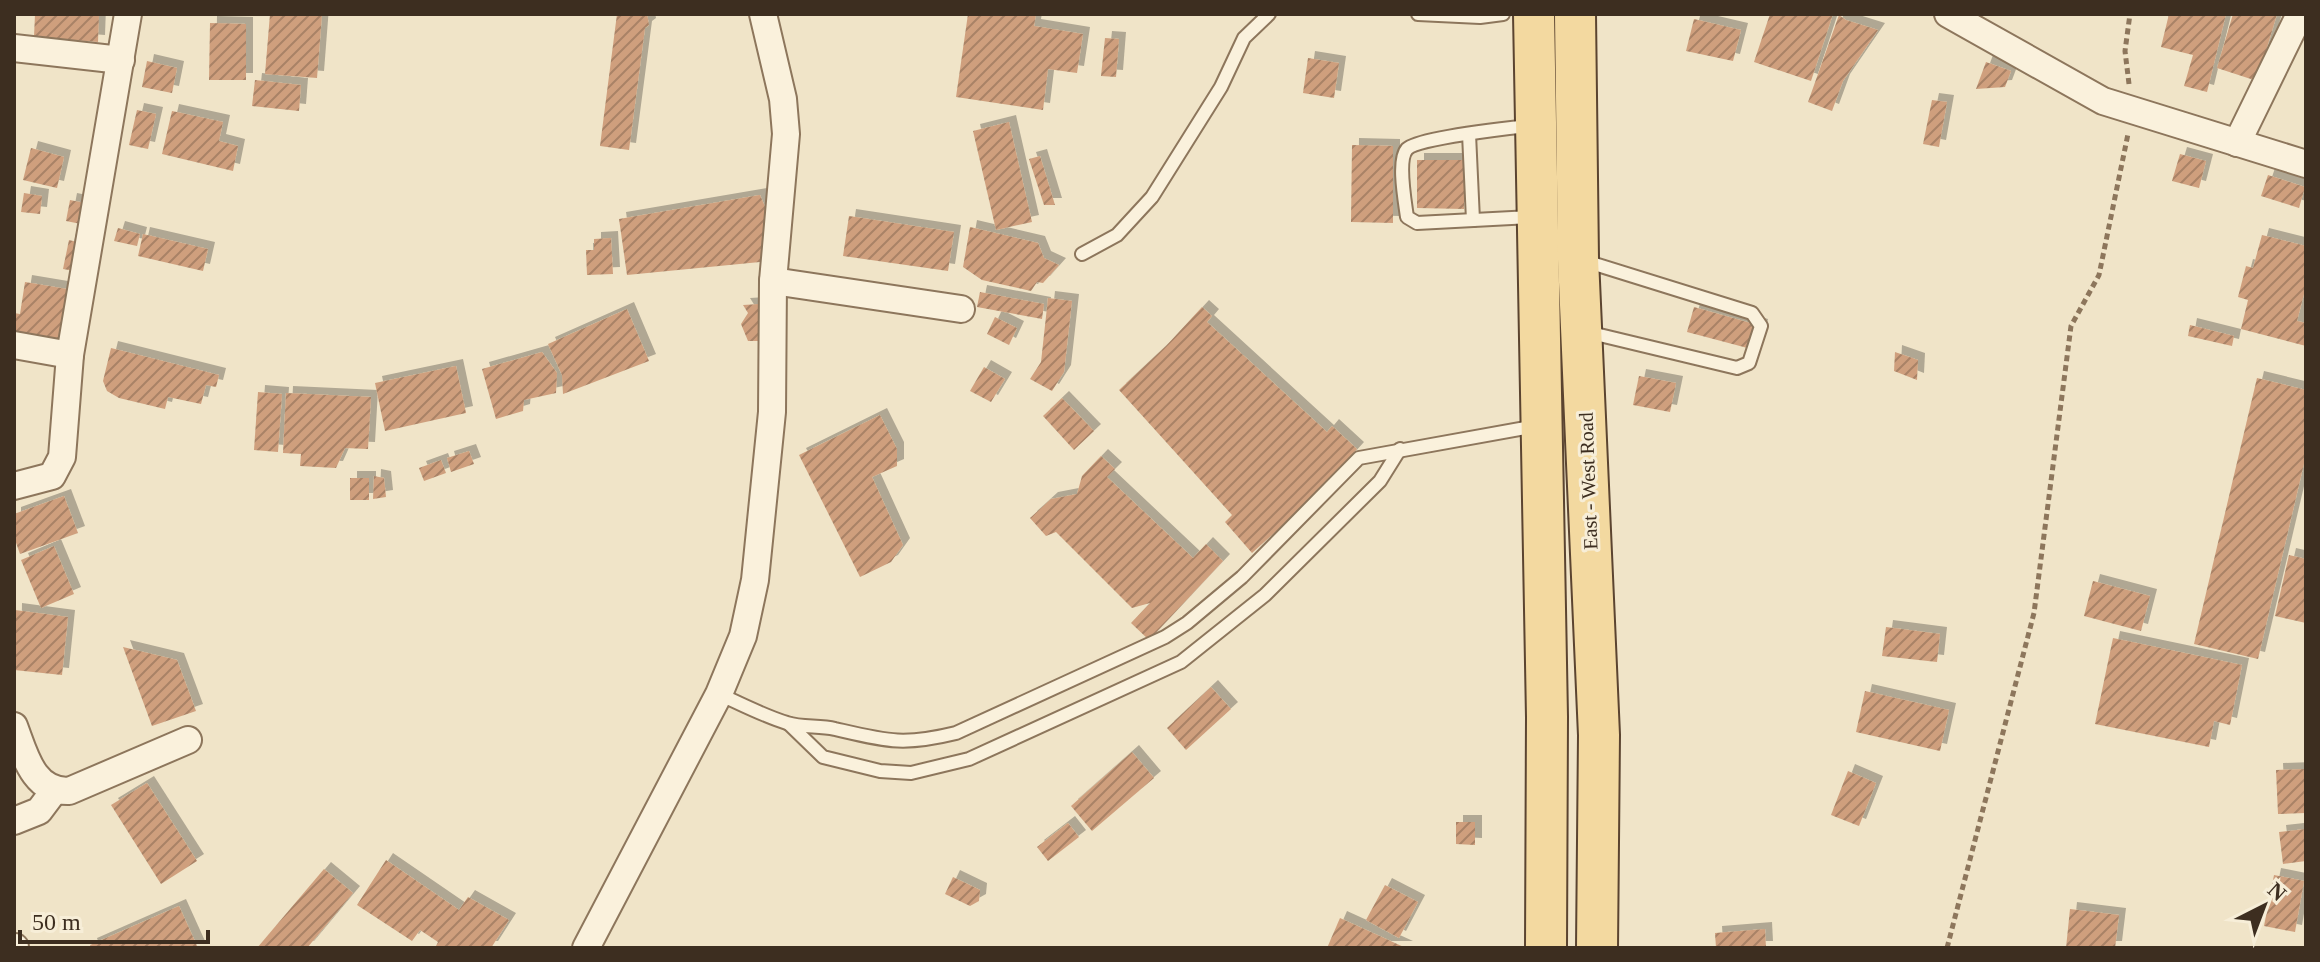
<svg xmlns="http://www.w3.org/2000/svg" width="2320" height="962" font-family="'Times New Roman',serif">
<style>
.building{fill:url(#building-hatch);filter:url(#shadow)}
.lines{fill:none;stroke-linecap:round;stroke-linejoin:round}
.lane-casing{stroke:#8d765c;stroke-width:16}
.street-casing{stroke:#8d765c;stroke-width:30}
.primary-casing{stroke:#5b4430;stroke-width:44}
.path{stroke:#8d765c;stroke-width:5;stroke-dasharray:6 4;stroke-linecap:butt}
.lane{stroke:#faf1dc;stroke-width:12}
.street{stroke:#faf1dc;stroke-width:26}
.primary{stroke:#f3d9a0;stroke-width:40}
.labels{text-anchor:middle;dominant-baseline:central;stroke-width:6;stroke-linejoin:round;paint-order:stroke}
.street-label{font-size:20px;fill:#3d2e20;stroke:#f7eed8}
</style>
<defs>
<pattern id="building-hatch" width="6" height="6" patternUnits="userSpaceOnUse" patternTransform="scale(2)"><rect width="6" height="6" fill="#cf9f7d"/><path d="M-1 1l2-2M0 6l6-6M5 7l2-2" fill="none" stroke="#a98266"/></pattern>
<filter id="shadow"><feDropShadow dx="7" dy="-7" stdDeviation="0" flood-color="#0004"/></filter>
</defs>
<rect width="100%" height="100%" fill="#f0e4c8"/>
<!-- building -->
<g class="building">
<path d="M35 14H99L98 42 34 37Z"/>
<path d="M270 14H322L317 78 265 74Z"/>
<path d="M617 14H647L649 25 645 28 629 150 600 146Z"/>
<path d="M968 14H1036L1034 26 1083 34 1077 73 1048 69 1043 110 956 97Z"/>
<path d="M1770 14H1833L1811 81 1754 62Z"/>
<path d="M2169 14H2226L2207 92 2184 86 2193 55 2161 47Z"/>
<path d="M2233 14H2277L2257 81 2217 68Z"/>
<path d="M1839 15 1846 20 1878 30 1843 81 1832 111 1808 102Z"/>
<path d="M1694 19 1741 30 1733 61 1686 51Z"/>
<path d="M210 23 246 24V80H209Z"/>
<path d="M1105 38 1119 39 1116 77 1101 76Z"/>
<path d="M1308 58 1339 63 1334 98 1303 93Z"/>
<path d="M147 61 177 68 172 93 142 87Z"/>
<path d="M1986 62 2011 71 2005 87 1976 89Z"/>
<path d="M255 80 301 85 299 111 252 106Z"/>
<path d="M1932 100 1947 102 1939 147 1923 144Z"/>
<path d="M137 110 156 114 148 149 129 145Z"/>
<path d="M172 111 223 122 219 141 238 146 233 171 162 154Z"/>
<path d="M1009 122 1032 222 996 230 973 131Z"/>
<path d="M1352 145 1393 146V223L1351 222Z"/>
<path d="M31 148 64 157 57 188 23 180Z"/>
<path d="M2180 154 2206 161 2199 188 2172 181Z"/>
<path d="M1040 156 1055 205H1044L1029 159Z"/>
<path d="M1417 160H1464V209L1417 208Z"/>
<path d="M2268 175 2305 187 2299 208 2261 196Z"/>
<path d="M24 193 42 196 40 214 21 212Z"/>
<path d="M760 195 774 228 760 262 627 275 619 219Z"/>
<path d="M70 200 90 204 86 225 66 221Z"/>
<path d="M849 216 954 232 948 271 843 256Z"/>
<path d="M970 227 1038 243 1044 258 1059 265 1043 283 1037 282 1031 291 982 280 963 267Z"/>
<path d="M118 228 140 234 137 246 114 241Z"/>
<path d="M143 234 208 249 203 271 138 256Z"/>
<path d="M2262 235 2306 246V286L2297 321 2306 323V346L2241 329 2248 300 2238 297 2246 266 2253 268Z"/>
<path d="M611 238 613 274 587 275 586 250H594V239Z"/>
<path d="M69 240 85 244 80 272 63 269Z"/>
<path d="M25 282 67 289 60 328 69 330 65 349 14 340V313L20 314Z"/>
<path d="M980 292 1044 304 1042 319 977 307Z"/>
<path d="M1048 298 1072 301 1064 372 1052 391 1030 379 1041 362Z"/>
<path d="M759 304 765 313 766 341H748L741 324 748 313 743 305Z"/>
<path d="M1202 307 1212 316 1207 322 1327 432 1332 426 1357 449 1309 502 1252 553 1225 522 1232 515 1119 390 1166 346Z"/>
<path d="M1694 307 1761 326 1755 350 1687 332Z"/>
<path d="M627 309 649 361 563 394 562 375 548 344Z"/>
<path d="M995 317 1017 328 1009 345 987 334Z"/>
<path d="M2190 325 2234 336 2232 346 2188 336Z"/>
<path d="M111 348 219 375 216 387 206 385 201 404 168 397 165 409 119 398 107 391 103 381Z"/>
<path d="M542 352 557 373 556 393 524 400 523 411 496 419 482 369Z"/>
<path d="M1895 352 1918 360 1917 380 1894 371Z"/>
<path d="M456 366 466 413 385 431 375 383Z"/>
<path d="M984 367 1005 379 991 402 970 391Z"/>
<path d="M1639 376 1676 383 1670 412 1633 405Z"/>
<path d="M2257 378 2306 390V455L2258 659 2194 644Z"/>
<path d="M258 392 282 394 278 452 254 450Z"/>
<path d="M286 393 371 397 368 449 345 448 336 468 300 466 301 454 283 453Z"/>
<path d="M1062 398 1094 431 1074 450 1043 416Z"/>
<path d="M880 415 897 449V466L872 477 903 545 891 562 860 577 799 455Z"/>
<path d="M469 451 474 464 451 472 447 458Z"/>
<path d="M1101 456 1115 469 1107 477 1193 558 1206 544 1223 561 1149 640 1131 623 1150 603 1132 608 1056 532 1046 536 1030 518 1051 499 1077 494 1082 476Z"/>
<path d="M441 460 446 473 424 481 419 468Z"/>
<path d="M374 476 384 478 386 497 373 499Z"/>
<rect x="350" y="478" width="19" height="22"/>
<path d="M64 496 78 533 20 554 14 537V514Z"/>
<path d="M54 546 74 594 41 608 21 560Z"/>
<path d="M2289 555 2306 559V623L2275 616Z"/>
<path d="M2093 581 2150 596 2141 631 2084 616Z"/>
<path d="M15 610 68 617 62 675 14 670Z"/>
<path d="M1886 627 1940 634 1937 662 1882 656Z"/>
<path d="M2113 638 2242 665 2230 725 2214 721 2209 747 2095 724Z"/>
<path d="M123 647 177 660 196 711 152 726Z"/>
<path d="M1211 687 1231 709 1186 750 1167 728Z"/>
<path d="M1865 691 1949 710 1940 751 1856 732Z"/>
<path d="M1132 752 1154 778 1092 831 1071 806Z"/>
<path d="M2306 769V813L2278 814 2276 770Z"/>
<path d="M1848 771 1876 783 1859 826 1831 815Z"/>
<path d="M147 783 197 861 161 884 111 805Z"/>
<path d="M1456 822H1475V845L1456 844Z"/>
<path d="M1068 823 1079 837 1048 861 1037 847Z"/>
<path d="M2306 829V861L2283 864 2279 832Z"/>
<path d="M386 860 459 910 468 897 509 920 491 948H435L438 942 420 930 412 941 357 905Z"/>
<path d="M324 869 353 893 307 948H257Z"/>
<path d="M2274 875 2304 881 2295 932 2264 926Z"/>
<path d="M953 877 980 890 979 901 970 906 945 894Z"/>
<path d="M1385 885 1418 902 1399 938 1366 920Z"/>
<path d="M179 906 198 948H91L90 945Z"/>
<path d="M2070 909 2119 915 2115 948H2066Z"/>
<path d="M1340 918 1406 948H1327Z"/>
<path d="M1765 929 1766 948H1716L1715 933Z"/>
</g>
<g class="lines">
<defs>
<g id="lane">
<path d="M1418 14 1480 17 1503 14"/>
<path d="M1529 126C1510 128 1418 138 1407 149 1397 160 1405 202 1407 217L1417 223 1532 217"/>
<path d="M1469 134 1473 220"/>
<path d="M1082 254 1117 235 1152 197 1221 87 1244 38 1269 14"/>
<path d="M1585 261 1752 313 1761 326 1749 363 1737 368 1587 332"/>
<path d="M719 694C741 704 764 716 787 723 802 728 820 725 835 729 887 741 903 746 956 733L1165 637 1187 623 1242 577 1359 458 1536 426"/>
<path d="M789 724 823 757 880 771 911 773 969 759 1181 662 1265 595 1380 481 1400 449"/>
</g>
<g id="street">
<path d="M1948 14 2103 101 2306 164"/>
<path d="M14 48 121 60"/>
<path d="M2237 143 2300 14"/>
<path d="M773 281 961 309"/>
<path d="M14 345 70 355"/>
<path d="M14 486 52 476 62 457 70 355 128 14"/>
<path d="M14 726C25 755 33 792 69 791L188 740"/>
<path d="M14 821 39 811 54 791"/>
<path d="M14 947H15"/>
<path d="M586 948 719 694 743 636 755 580 772 412 773 281 786 134 783 99 763 14"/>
</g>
<g id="primary">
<path d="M1534 14 1547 717 1546 948"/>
<path d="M1575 14 1578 259 1599 735 1597 948"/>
</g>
</defs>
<!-- lane casing -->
<use href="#lane" class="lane-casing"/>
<!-- street casing -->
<use href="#street" class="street-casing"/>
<!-- primary casing -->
<use href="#primary" class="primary-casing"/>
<!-- path -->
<g class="path">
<path d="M2129 84 2125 51 2130 14"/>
<path d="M1947 948 2034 613 2071 326 2099 275 2128 134"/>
</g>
<!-- lane -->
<use href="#lane" class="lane"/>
<!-- street -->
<use href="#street" class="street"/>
<!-- primary -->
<use href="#primary" class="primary"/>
</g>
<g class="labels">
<!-- street labels -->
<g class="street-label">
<text transform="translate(1588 481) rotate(-92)">East - West Road</text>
</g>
</g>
<!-- border -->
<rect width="2320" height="962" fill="none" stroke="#3d2e20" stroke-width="32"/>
<!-- north arrow -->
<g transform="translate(2264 906) rotate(42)" stroke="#f7eed8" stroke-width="6" paint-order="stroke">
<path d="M0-6L14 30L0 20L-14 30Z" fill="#3d2e20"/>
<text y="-12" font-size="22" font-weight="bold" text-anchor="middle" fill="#3d2e20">N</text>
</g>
<!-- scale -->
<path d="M20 930v12h188v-12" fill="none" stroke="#3d2e20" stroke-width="4"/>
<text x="32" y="930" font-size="24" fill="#3d2e20" stroke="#f7eed8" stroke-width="6" paint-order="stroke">50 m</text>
</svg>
